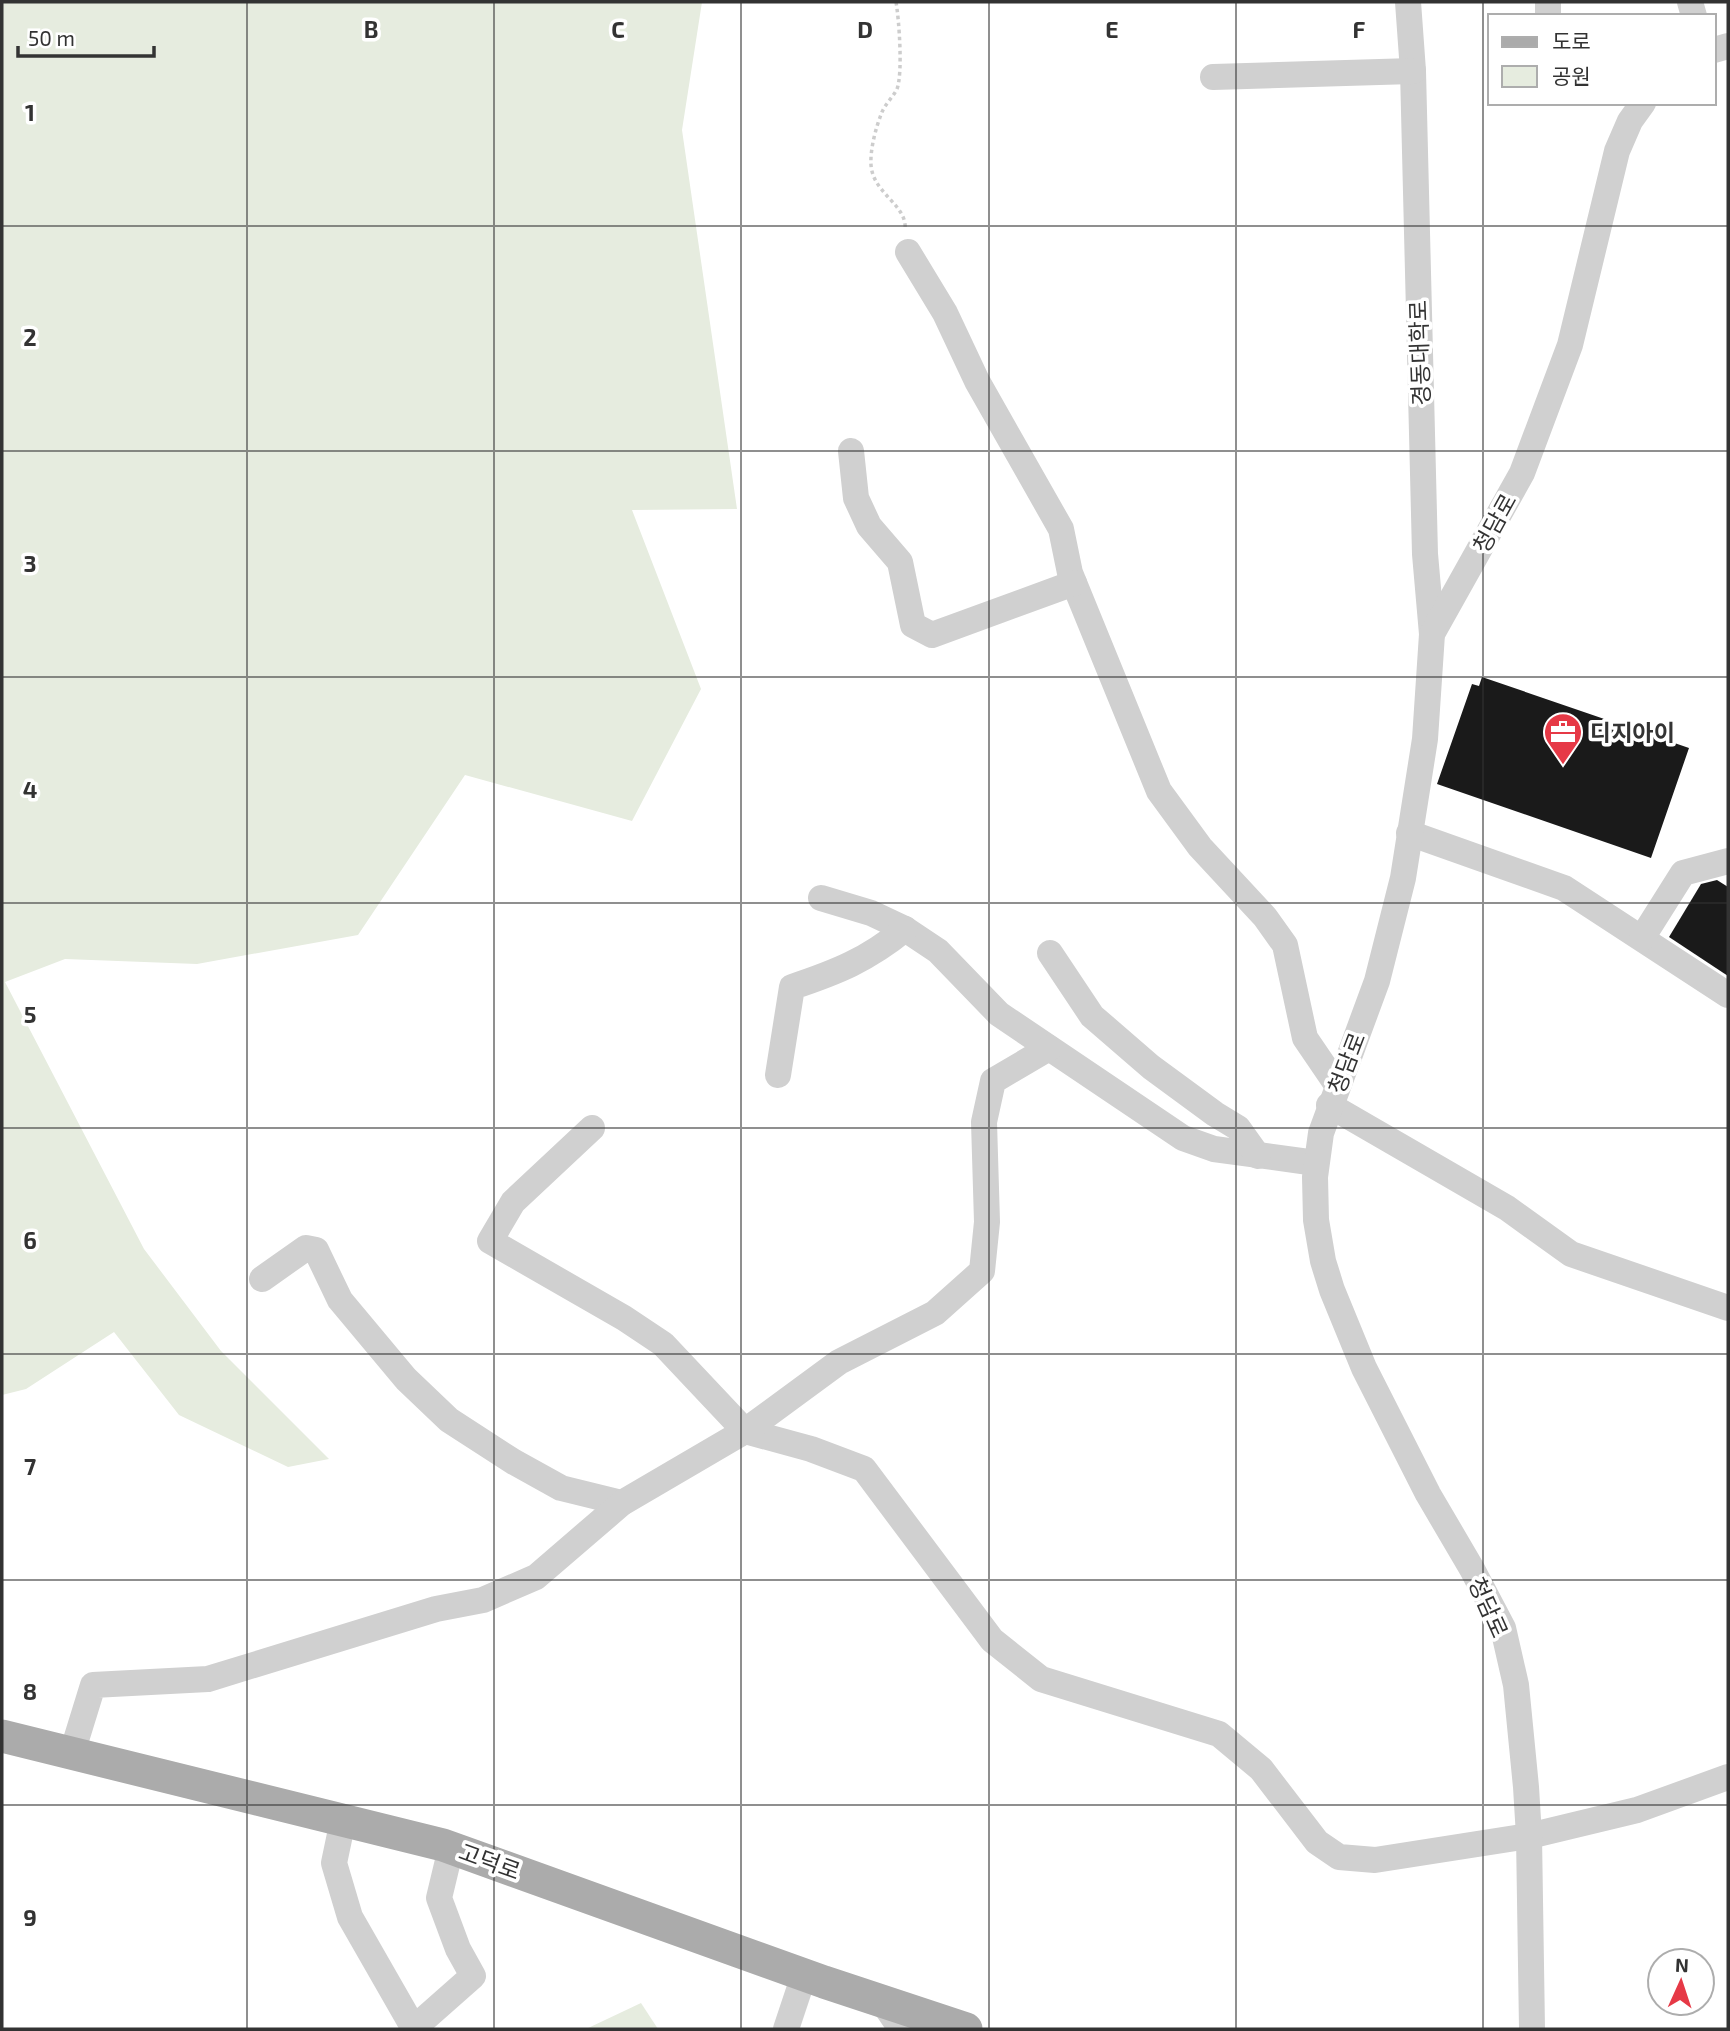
<svg xmlns="http://www.w3.org/2000/svg" width="1730" height="2031" font-family="'Exo 2','Noto Sans KR',sans-serif">
<style>
.green{fill:#e6ecdf}
.building{fill:#1a1a1a}
.lines{fill:none;stroke-linecap:round;stroke-linejoin:round}
.path{stroke:#cdcdcd;stroke-width:3.5;stroke-dasharray:3.5 3.5;stroke-linecap:butt}
.minor{stroke:#d0d0d0;stroke-width:26}
.major{stroke:#ababab;stroke-width:33}
.grid{fill:none;stroke:#333;stroke-width:2;stroke-opacity:0.55}
.labels{text-anchor:middle;dominant-baseline:central;stroke-width:7;stroke-linejoin:round;paint-order:stroke}
.street-label{font-size:23px;fill:#333;stroke:#fff}
.poi-label{font-size:23px;font-weight:bold;fill:#333;stroke:#fff;text-anchor:start}
.grid-label{font-size:23px;text-anchor:middle;font-weight:bold;fill:#333;stroke:#fff;stroke-width:7;stroke-linejoin:round;paint-order:stroke}
</style>
<rect width="100%" height="100%" fill="#fff"/>
<!-- green -->
<g class="green">
<path d="M2 2H702L682 130 737 509 632 510 701 689 632 821 465 775 358 935 197 964 65 959 5 982 144 1249 221 1351 329 1459 288 1467 179 1415 114 1332 26 1389 2 1395Z"/>
<path d="M641 2003 658 2029H586Z"/>
</g>
<!-- building -->
<g class="building">
<path d="M1482 677 1689 748 1651 858 1437 784 1472 684 1479 686Z"/>
<path d="M1717 880 1728 887V976L1669 937 1701 884Z"/>
</g>
<g class="lines">
<!-- path -->
<path class="path" d="M896 2C899 19 903 73 897 89 893 97 886 103 882 112 876 127 870 149 871 165 873 194 908 205 905 230"/>
<!-- minor -->
<g class="minor">
<path d="M1408 2 1413 71 1425 554 1432 634"/>
<path d="M1548 2V13"/>
<path d="M1690 2 1694 16"/>
<path d="M1714 50 1728 46"/>
<path d="M1213 77 1413 71"/>
<path d="M908 252 945 313 977 381 1061 529 1070 573 1159 791 1200 847 1265 917 1285 945 1305 1038 1337 1085"/>
<path d="M851 451 856 498 869 526 900 562 913 625 932 635 1074 583"/>
<path d="M1409 833 1564 888 1728 995"/>
<path d="M821 898 871 913 905 929 938 951 999 1014 1183 1138 1214 1149 1316 1163"/>
<path d="M1642 938 1683 873 1728 861"/>
<path d="M1050 953 1092 1016 1151 1067 1215 1114 1238 1128 1258 1156"/>
<path d="M778 1075 792 987C837 972 867 960 905 929"/>
<path d="M1329 1105 1507 1208 1571 1254 1728 1308"/>
<path d="M592 1128 513 1202 490 1241 624 1318 663 1344 745 1431 811 1449 864 1469 992 1640 1041 1679 1219 1734 1261 1769 1317 1842 1339 1857 1375 1860 1529 1836 1637 1810 1728 1777"/>
<path d="M262 1279 306 1248 316 1250 340 1300 406 1379 449 1420 514 1462 561 1488 622 1503"/>
<path d="M72 1753 93 1685 208 1679 436 1609 483 1600 536 1577 622 1503 745 1431 839 1362 935 1313 982 1271 987 1222 984 1122 993 1081 1049 1048"/>
<path d="M343 1820 334 1863 350 1917 413 2027"/>
<path d="M882 2001 901 2029"/>
<path d="M413 2029 473 1976 458 1949 439 1898 451 1848"/>
<path d="M786 2029 804 1975"/>
<path d="M1532 2029 1529 1836 1526 1787 1516 1685 1503 1628 1472 1569 1428 1494 1364 1368 1332 1290 1323 1261 1316 1220 1315 1177 1321 1133 1377 981 1403 878 1425 739 1432 634 1522 473 1570 345 1617 151 1630 121 1643 103"/>
</g>
<!-- major -->
<path class="major" d="M2 1736 443 1845 824 1982 966 2029"/>
</g>
<!-- grid -->
<path class="grid" d="M247 2V2029M494 2V2029M741 2V2029M989 2V2029M1236 2V2029M1483 2V2029M2 226H1728M2 451H1728M2 677H1728M2 903H1728M2 1128H1728M2 1354H1728M2 1580H1728M2 1805H1728"/>
<!-- icons -->
<defs>
<symbol id="office-pin" viewBox="-11 -11 22 30"><path d="M0 17L-7.5 6A9.5 9.5 0 1 1 7.5 6Z" fill="#e63946" stroke="#fff"/><path d="M-6-3h4V-5.5h4V-3h4V5H-6ZM-1-4.5V-3h2v-1.5ZM-6 0V1H6V0Z" fill="#fff"/></symbol>
</defs>
<g fill-rule="evenodd">
<use href="#office-pin" x="1541" y="710" width="44" height="60"/>
</g>
<g class="labels">
<!-- street labels -->
<g class="street-label">
<text transform="translate(1419 353) rotate(-92)">경동대학로</text>
<text transform="translate(1494 523) rotate(-61)">청담로</text>
<text transform="translate(1346 1063) rotate(-69)">청담로</text>
<text transform="translate(1489 1607) rotate(66)">청담로</text>
<text transform="translate(490 1861) rotate(20)">고덕로</text>
</g>
<!-- poi labels -->
<g class="poi-label">
<text x="1590" y="732">디지아이</text>
</g>
</g>
<g class="grid-label">
<text x="371" y="38">B</text>
<text x="618" y="38">C</text>
<text x="865" y="38">D</text>
<text x="1112" y="38">E</text>
<text x="1359" y="38">F</text>
<text x="30" y="121">1</text>
<text x="30" y="346">2</text>
<text x="30" y="572">3</text>
<text x="30" y="798">4</text>
<text x="30" y="1023">5</text>
<text x="30" y="1249">6</text>
<text x="30" y="1475">7</text>
<text x="30" y="1700">8</text>
<text x="30" y="1926">9</text>
</g>
<!-- border -->
<rect width="1730" height="2031" fill="none" stroke="#333333" stroke-width="7"/>
<!-- legend -->
<rect x="1488" y="14" width="228" height="91" fill="#ffffff" stroke="#adadad" stroke-width="2"/>
<rect x="1502" y="37" width="35" height="10" fill="#ababab" stroke="#adadad" stroke-width="2"/>
<text x="1552" y="49" font-size="21" fill="#333333">도로</text>
<rect x="1502" y="66" width="35" height="21" fill="#e6ecdf" stroke="#adadad" stroke-width="2"/>
<text x="1552" y="84" font-size="21" fill="#333333">공원</text>
<!-- north arrow -->
<g transform="translate(1681 1982) rotate(3)"><circle r="33" fill="#ffffff" stroke="#adadad" stroke-width="2"/>
<path d="M0-5L12 26L0 18L-12 26Z" fill="#e63946"/>
<text y="-10" font-size="19" font-weight="bold" text-anchor="middle" fill="#333333">N</text>
</g>
<!-- scale -->
<path d="M18 46v10h136v-10" fill="none" stroke="#333333" stroke-width="3.5"/>
<text x="28" y="46" font-size="21" fill="#333333" stroke="#ffffff" stroke-width="5" paint-order="stroke">50 m</text>
</svg>
